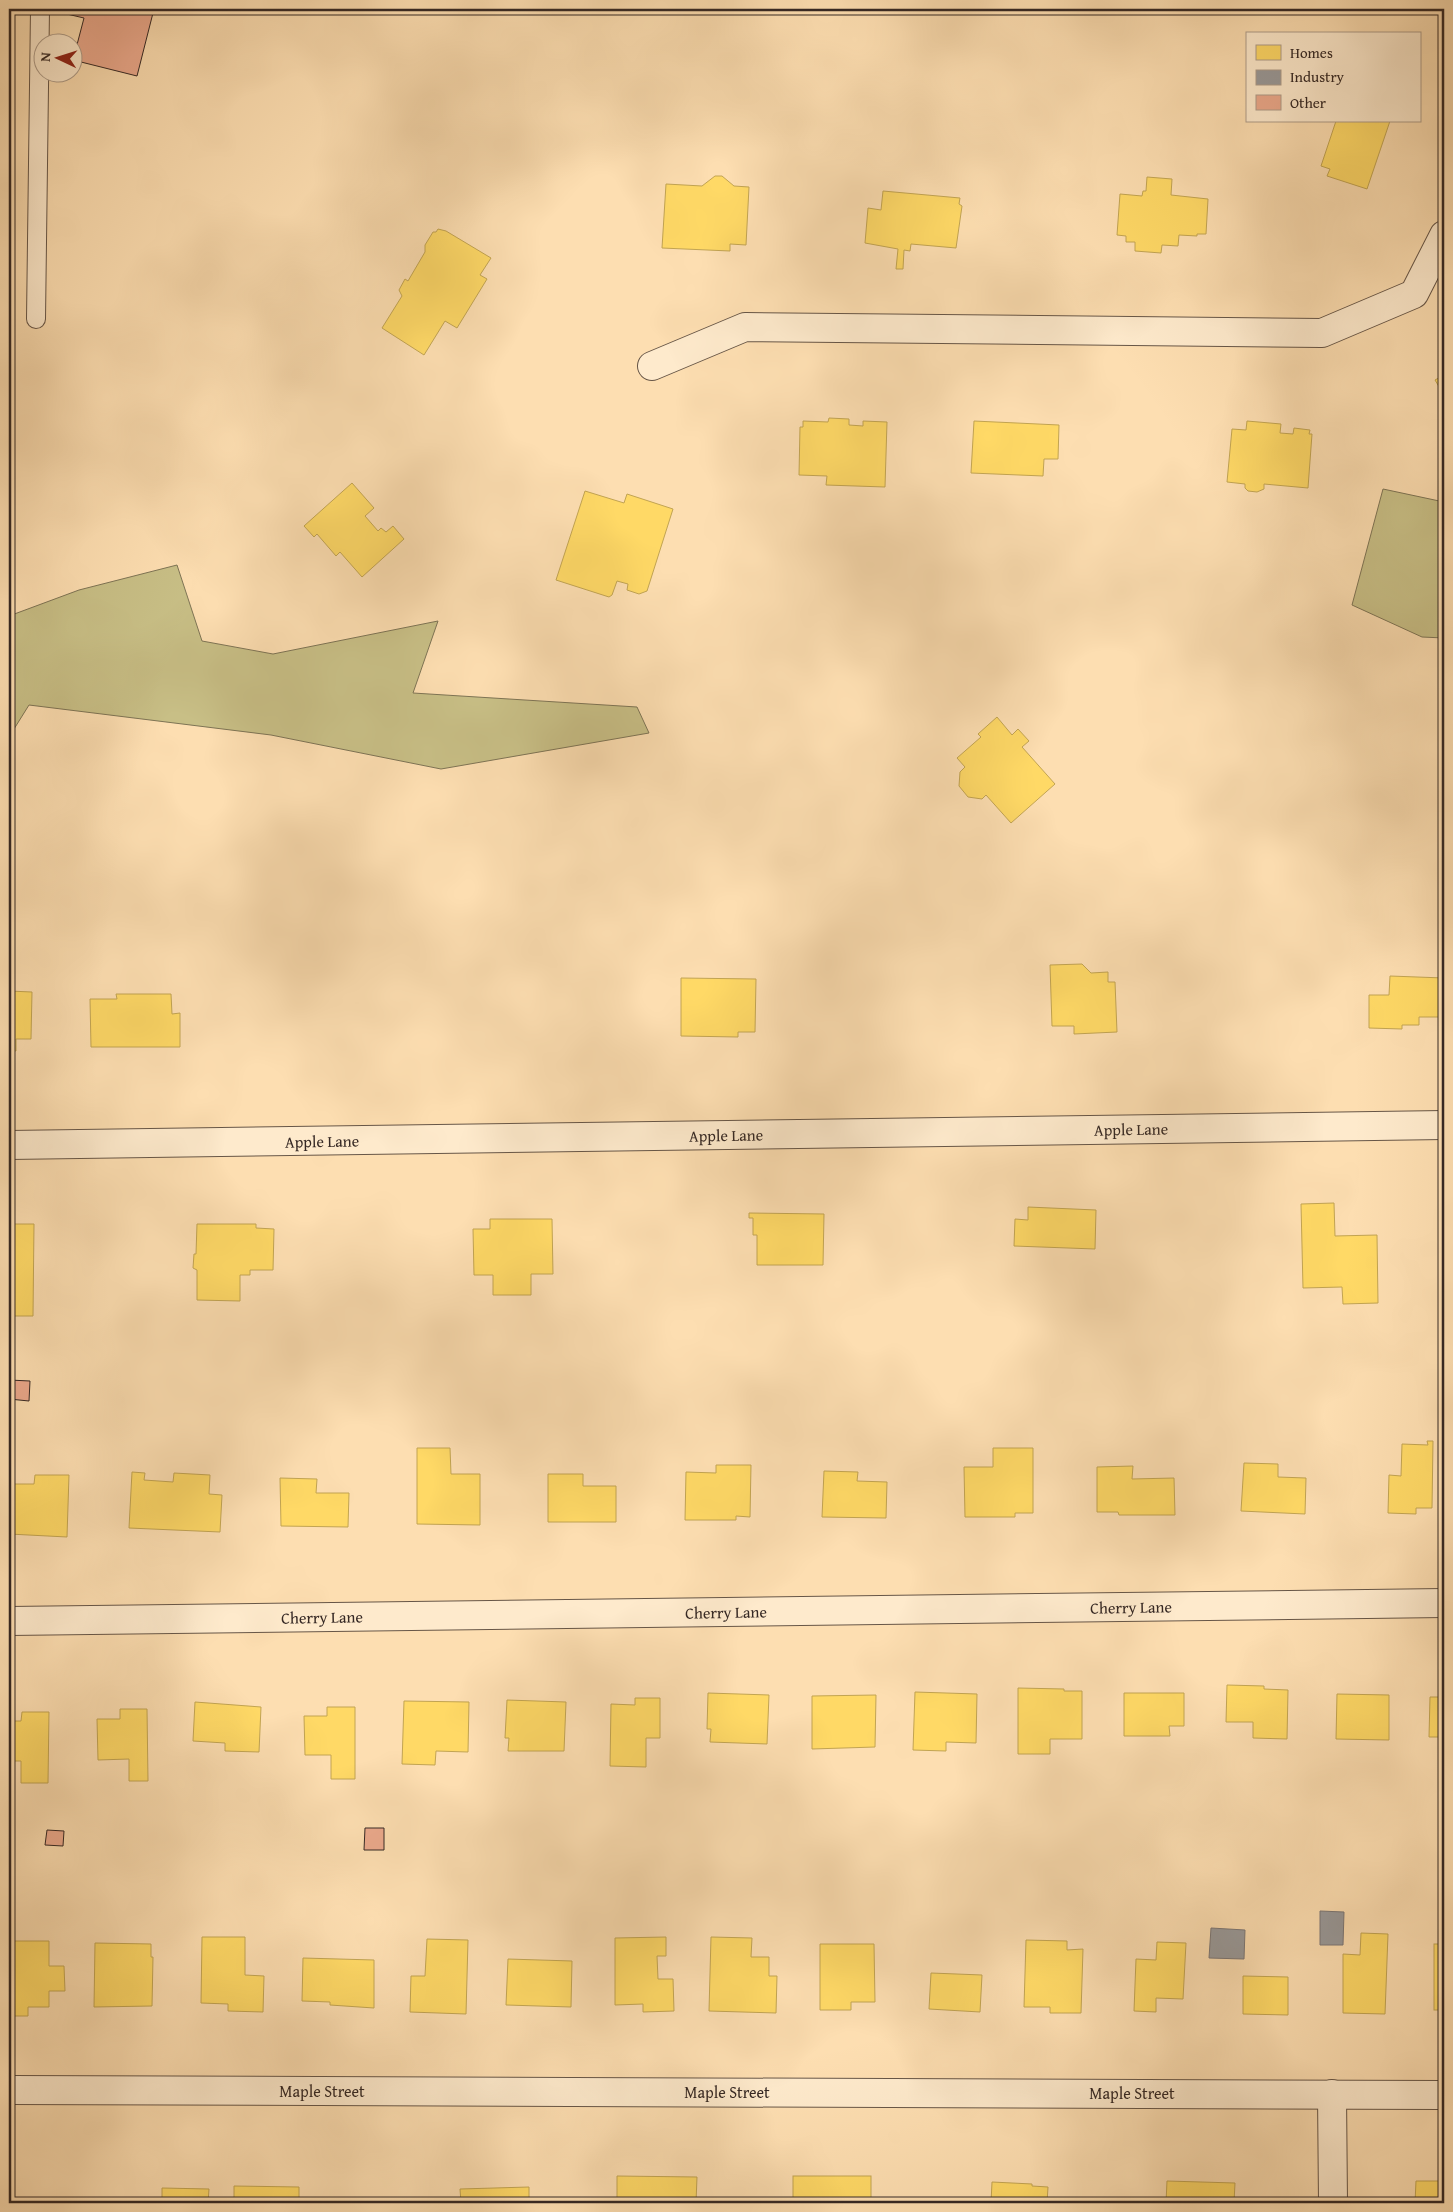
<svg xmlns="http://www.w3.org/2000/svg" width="1453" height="2212" font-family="'Gentium Book Plus',serif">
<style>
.green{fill:#c8bf86;stroke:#7e7455}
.homes{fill:#ffd966;stroke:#c2a452}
.industry{fill:#999;stroke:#7b7776}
.building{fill:#eba98c;stroke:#352824}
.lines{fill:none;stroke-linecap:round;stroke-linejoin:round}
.lane-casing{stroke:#675647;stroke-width:20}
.street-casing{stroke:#675647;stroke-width:30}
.lane{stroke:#feeacc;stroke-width:18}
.street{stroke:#feeacc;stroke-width:28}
.labels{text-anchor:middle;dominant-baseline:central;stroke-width:5;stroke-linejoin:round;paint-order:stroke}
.street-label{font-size:16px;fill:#352824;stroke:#feeacc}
</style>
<rect width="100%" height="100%" fill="#fddeb1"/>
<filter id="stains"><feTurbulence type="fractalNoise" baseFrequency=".004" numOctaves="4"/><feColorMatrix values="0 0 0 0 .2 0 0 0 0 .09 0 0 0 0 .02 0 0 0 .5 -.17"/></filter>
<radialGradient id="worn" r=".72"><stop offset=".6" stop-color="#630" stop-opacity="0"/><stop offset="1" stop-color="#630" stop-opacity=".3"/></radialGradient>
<!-- green -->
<g class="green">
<path d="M1383 489 1444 502V638L1422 637 1352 605Z"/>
<path d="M177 565 202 641 273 654 438 621 413 693 637 707 649 733 441 769 271 735 29 705 9 737V616L79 590Z"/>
</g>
<!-- homes -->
<g class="homes">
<path d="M1336 121H1390L1367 189 1327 176 1330 169 1321 166Z"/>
<path d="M715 176H722L734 186 749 187 746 245 730 244V251L662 248 666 184 702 186Z"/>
<path d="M1147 177 1172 179 1171 195 1208 199 1206 234H1197V236L1179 235 1178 246 1162 245 1161 253 1135 251V242H1126V236L1117 235 1120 194 1142 196 1143 191H1146Z"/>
<path d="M883 191 960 198 959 204 962 206 956 248 911 244 910 251 904 250 903 269H896L898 249 865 243 868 208 881 210Z"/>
<path d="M438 229 446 231 491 258 480 275 487 279 457 328 445 321 424 355 382 328 402 296 399 290 405 279 408 281 425 252V245L433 232H436Z"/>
<path d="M1444 375V395L1435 380Z"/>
<path d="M829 418 849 419V425L863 426V421L887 422 885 487 826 485 827 476 799 475 800 427H803V421L828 422Z"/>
<path d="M974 421 1059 425 1058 459H1044L1043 476 971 473Z"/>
<path d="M1247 421 1281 424 1280 433 1293 434 1294 428 1310 430 1309 434H1312L1308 488 1264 484V489L1257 492 1248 491 1245 488V484L1227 482 1232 429 1246 430Z"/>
<path d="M352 483 374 508 365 516 378 531 381 528 386 532 393 526 404 539 362 577 340 552 336 556 317 534 314 537 304 526Z"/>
<path d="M585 491 624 503 627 494 673 509 647 591 639 594 627 590 628 584 617 581 612 595 609 597 556 580Z"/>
<path d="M997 717 1012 735 1018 729 1029 741 1022 747 1055 784 1011 823 986 795 982 799 968 797 959 786 960 772 965 767 957 758 981 737 978 734Z"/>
<path d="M1082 964 1091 973 1108 972V982H1115L1117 1032 1074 1034V1026H1052L1050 965Z"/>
<path d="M1390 976 1444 978V1017H1419V1025H1402V1029L1369 1028V995H1389Z"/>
<path d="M681 978 756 979 755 1032H738V1037L681 1036Z"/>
<path d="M9 991 32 992 31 1039H16V1051L9 1050Z"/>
<path d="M116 994H171L172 1014 180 1013V1047H91L90 999H117Z"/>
<path d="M1334 1203 1335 1236 1377 1235 1378 1303 1343 1304 1342 1287 1303 1288 1301 1204Z"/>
<path d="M1028 1207 1096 1210 1095 1249 1014 1246 1015 1219 1028 1220Z"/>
<path d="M749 1213 824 1214 823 1265H757V1235H753V1218H749Z"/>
<path d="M490 1219H552L553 1274H531V1295H493V1275H474L473 1229H490Z"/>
<path d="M9 1224H34L33 1316H9Z"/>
<path d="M197 1224H256V1228L274 1229 273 1270H250V1275H240V1301L197 1300V1270L193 1268 194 1254H196Z"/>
<path d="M1427 1441H1433L1432 1508H1416V1514L1388 1513 1389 1475 1401 1476 1402 1444 1428 1445Z"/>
<path d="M417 1448H450L451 1474H480V1525L417 1524Z"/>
<path d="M993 1448H1033V1513H1015V1517H965L964 1467H993Z"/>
<path d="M1244 1463 1278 1464V1477L1306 1478 1305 1514 1241 1511Z"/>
<path d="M716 1465H751L750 1517 736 1516V1520H685L686 1472 716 1473Z"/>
<path d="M1133 1466 1132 1479 1174 1478 1175 1515H1119L1118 1512H1097V1467Z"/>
<path d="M824 1471 858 1472 857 1481 887 1482 886 1518 822 1517Z"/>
<path d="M132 1472 145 1473 144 1480 173 1482 174 1473 210 1475 209 1494 222 1495 220 1532 129 1528Z"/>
<path d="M548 1474H583V1486H616V1522H548Z"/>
<path d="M35 1475H69L67 1537 9 1534V1484H34Z"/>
<path d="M280 1478 317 1479 316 1493H349L348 1527 281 1526Z"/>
<path d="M1227 1685 1264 1686V1689L1288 1690 1287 1739 1253 1738V1722H1226Z"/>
<path d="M1018 1688 1064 1689V1691H1082V1739H1050V1754H1018Z"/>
<path d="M915 1692 977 1694 976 1743 946 1742V1751L913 1750Z"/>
<path d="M708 1693 769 1695 767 1744 710 1742 711 1729H707Z"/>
<path d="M1124 1693H1184V1726H1169L1170 1736H1124Z"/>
<path d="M1337 1694 1389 1695V1740L1336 1739Z"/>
<path d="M876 1695 875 1747 812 1749V1696Z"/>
<path d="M1430 1697H1444V1737H1429Z"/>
<path d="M635 1698H660V1738H646V1767L610 1766 611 1704 635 1705Z"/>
<path d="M507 1700 566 1702 564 1751H508L509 1738H505Z"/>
<path d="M404 1701 469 1702 468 1752 436 1751 435 1765 402 1764Z"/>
<path d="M195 1702 261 1707 259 1752 225 1751V1743L193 1741Z"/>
<path d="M327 1707H355V1779H331V1755H305L304 1716H327Z"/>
<path d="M120 1709H147L148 1781H129V1759L98 1760 97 1719H120Z"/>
<path d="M22 1712H49L48 1783H21V1761H9V1721H21Z"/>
<path d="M1361 1933 1388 1934 1385 2014 1343 2013V1954L1360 1955Z"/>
<path d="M202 1937H245V1975L264 1976 263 2012 228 2011V2004L201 2003Z"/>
<path d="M666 1937V1956H657L658 1979H673L674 2011 643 2012V2004L615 2005V1938Z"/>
<path d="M711 1937 752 1938 751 1957H769V1976H777L776 2013 709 2011Z"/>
<path d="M427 1939 468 1940 466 2014 410 2012 411 1976H425Z"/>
<path d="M1026 1940 1067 1941V1950L1083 1949 1081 2013H1050V2007H1024Z"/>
<path d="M12 1941H49V1966H64L65 1991H49V2007H28V2016H14V2009H9V1962H12Z"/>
<path d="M1157 1942 1186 1943 1183 1999 1156 1998V2012L1134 2011 1136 1959 1156 1960Z"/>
<path d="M95 1943 151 1944V1957H153L152 2006 94 2007Z"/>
<path d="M820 1944H874L875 2002H851V2010H820Z"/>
<rect x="1434" y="1944" width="10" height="66"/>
<path d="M303 1958 374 1960V2008L330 2005V2002L302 2001Z"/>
<path d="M508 1959 572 1961 571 2007 506 2005Z"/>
<path d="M931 1973 982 1975 980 2012 929 2009Z"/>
<path d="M1243 1976 1288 1977V2015L1243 2014Z"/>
<path d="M617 2176 697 2177 696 2203H617Z"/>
<rect x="793" y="2176" width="78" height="27"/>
<path d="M1167 2181 1235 2183 1234 2203H1166Z"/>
<path d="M1416 2181H1444V2203H1415Z"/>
<path d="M992 2182 1032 2184V2186L1048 2187 1047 2203H991Z"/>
<path d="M234 2186 299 2187V2203H234Z"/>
<path d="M529 2187V2203H461L460 2189Z"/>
<path d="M162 2188 209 2189 208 2203H162Z"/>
</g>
<!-- industry -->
<g class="industry">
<path d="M1320 1911 1344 1912 1343 1945H1320Z"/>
<path d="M1211 1928 1245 1930 1244 1959 1209 1958Z"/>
</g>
<!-- building -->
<g class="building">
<path d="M54 9H154L137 76 73 60 84 18 54 11Z"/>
<path d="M9 1380 30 1381 29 1401 9 1399Z"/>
<path d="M365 1828H384V1850H364Z"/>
<path d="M47 1830 64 1831 63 1846 45 1845Z"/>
</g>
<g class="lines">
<defs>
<path id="lane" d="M36 319 40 9"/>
<g id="street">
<path d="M652 366 745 327 1322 333 1414 294 1444 235"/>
<path d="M9 1145 1444 1125"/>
<path d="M9 1621 1444 1603"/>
<path d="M9 2090 1444 2095"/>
<path d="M1332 2094 1333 2203"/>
</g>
</defs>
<!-- lane casing -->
<use href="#lane" class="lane-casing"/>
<!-- street casing -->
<use href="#street" class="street-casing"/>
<!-- lane -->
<use href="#lane" class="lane"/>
<!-- street -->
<use href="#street" class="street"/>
</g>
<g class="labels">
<!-- street labels -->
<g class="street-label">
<text transform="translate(1131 1129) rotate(-1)">Apple Lane</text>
<text transform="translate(726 1135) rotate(-1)">Apple Lane</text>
<text transform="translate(322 1141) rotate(-1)">Apple Lane</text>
<text transform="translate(1131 1607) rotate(-1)">Cherry Lane</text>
<text transform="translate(726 1612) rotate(-1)">Cherry Lane</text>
<text transform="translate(322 1617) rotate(-1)">Cherry Lane</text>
<text x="322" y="2091">Maple Street</text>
<text x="727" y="2092">Maple Street</text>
<text x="1132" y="2093">Maple Street</text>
</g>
</g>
<!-- margin -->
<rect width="1453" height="2212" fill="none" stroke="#fddeb1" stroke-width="30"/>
<rect x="10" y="10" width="1433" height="2192" fill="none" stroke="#352824" stroke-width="2.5"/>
<rect x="15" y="15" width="1423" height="2182" fill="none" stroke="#352824"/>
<!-- legend -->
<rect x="1246" y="32" width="175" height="90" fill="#feeacc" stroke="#ae9c89"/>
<rect x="1256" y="45" width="25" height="15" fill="#ffd966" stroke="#ae9c89"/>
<text x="1290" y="58" font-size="15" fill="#352824">Homes</text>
<rect x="1256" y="70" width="25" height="15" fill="#999999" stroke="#ae9c89"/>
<text x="1290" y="82" font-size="15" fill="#352824">Industry</text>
<rect x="1256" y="95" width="25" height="15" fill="#eba98c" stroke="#ae9c89"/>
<text x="1290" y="108" font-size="15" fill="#352824">Other</text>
<!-- north arrow -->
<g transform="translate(58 58) rotate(274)"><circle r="24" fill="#feeacc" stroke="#ae9c89"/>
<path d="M0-4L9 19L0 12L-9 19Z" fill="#8f2418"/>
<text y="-8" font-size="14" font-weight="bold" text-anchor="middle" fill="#352824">N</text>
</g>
<rect width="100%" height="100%" filter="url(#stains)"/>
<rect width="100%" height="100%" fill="url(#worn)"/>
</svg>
